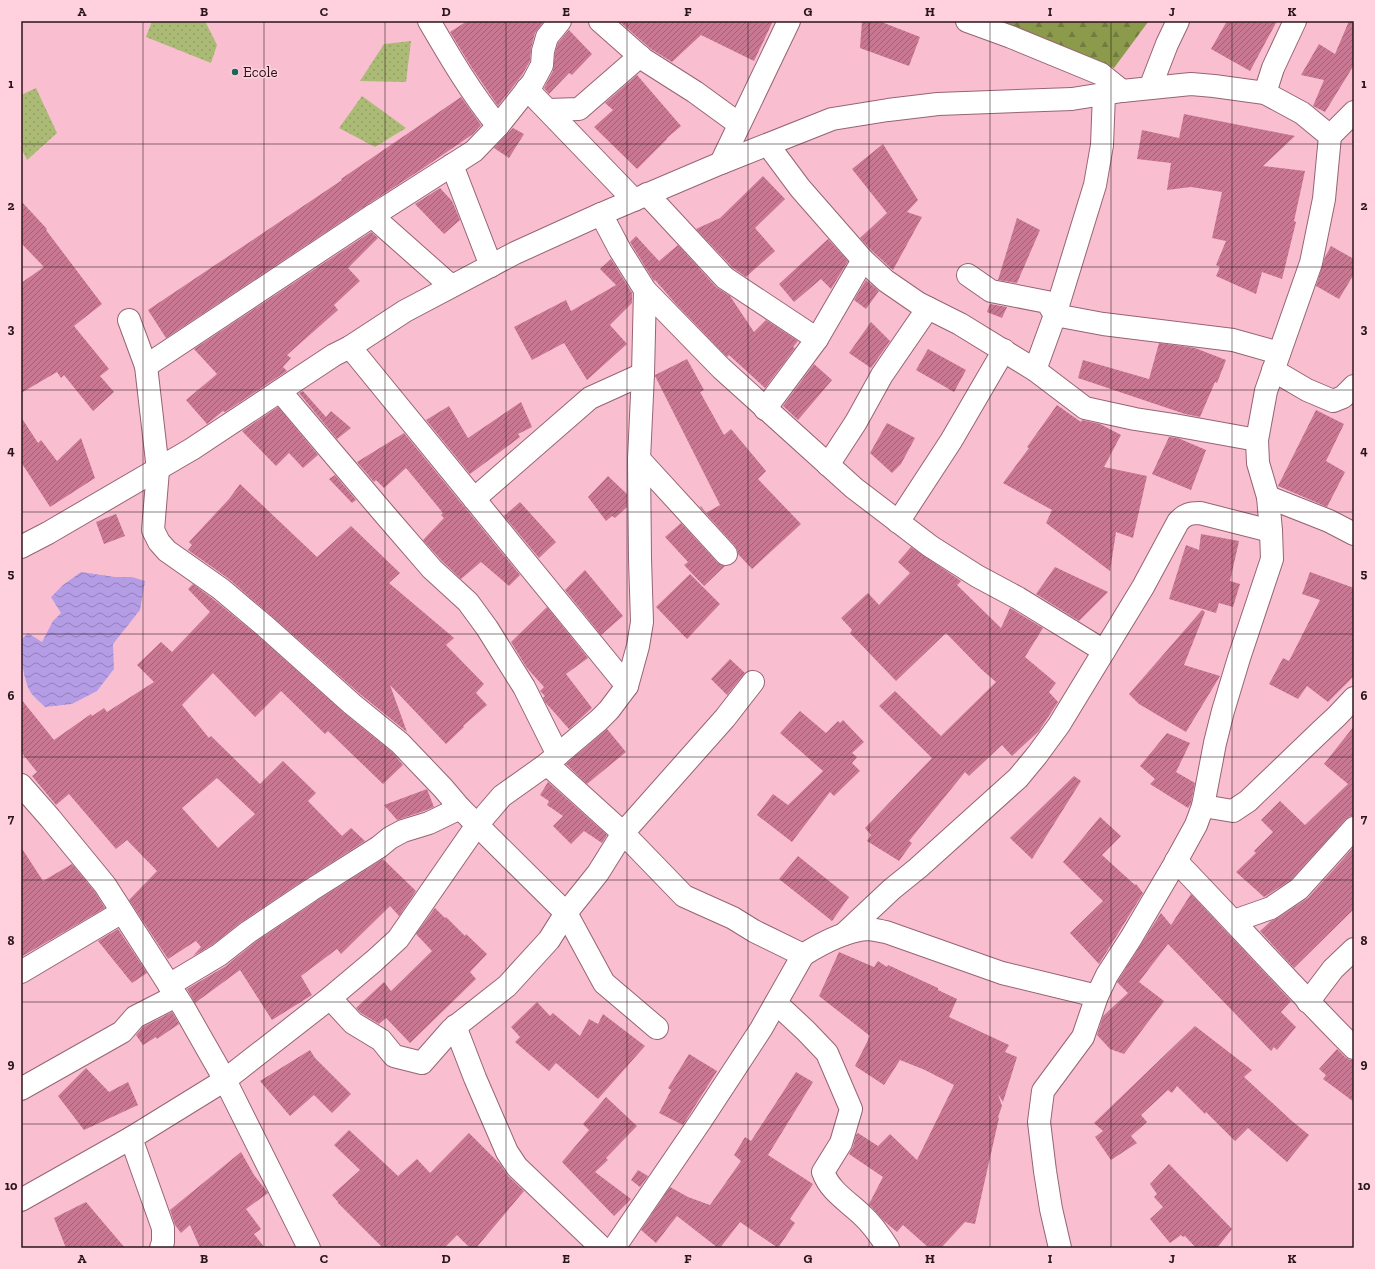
<svg xmlns="http://www.w3.org/2000/svg" width="1375" height="1269" font-family="'Zilla Slab',serif">
<style>
.grass{fill:url(#grass-dots)}
.forest{fill:url(#forest-firs)}
.water{fill:url(#water-waves)}
.building{fill:url(#building-hatch);fill-rule:evenodd}
.lines{fill:none;stroke-linecap:round;stroke-linejoin:round}
.street-casing{stroke:#976474;stroke-width:24}
.street{stroke:#fff;stroke-width:22}
.grid{fill:none;stroke:#29151c;stroke-width:1;stroke-opacity:0.55}
.poi-dot{fill:#1f6559;stroke:#ffd0de;stroke-width:1.5}
.labels{text-anchor:middle;dominant-baseline:central;stroke-width:3;stroke-linejoin:round;paint-order:stroke}
.poi-label{font-size:15px;fill:#29151c;stroke:#ffd0de;text-anchor:start}
.neatline{fill:none;stroke:#29151c;stroke-width:1.5}
.grid-label{font-size:13px;text-anchor:middle;font-weight:bold;fill:#29151c}
</style>
<defs>
<pattern id="grass-dots" width="8" height="8" patternUnits="userSpaceOnUse"><rect width="8" height="8" fill="#abba75"/><path d="M2 2h.1M6 6h.1" fill="none" stroke="#939f65" stroke-width="1.8" stroke-linecap="round"/></pattern>
<pattern id="forest-firs" width="22" height="20" patternUnits="userSpaceOnUse"><rect width="22" height="20" fill="#8b9a4b"/><path d="M5 1l3.5 6h-7zM16 11l3.5 6h-7z" fill="#727c3e"/></pattern>
<pattern id="water-waves" width="16" height="10" patternUnits="userSpaceOnUse"><rect width="16" height="10" fill="#b59de6"/><path d="M0 5q4-4 8 0t8 0" fill="none" stroke="#937fba"/></pattern>
<pattern id="building-hatch" width="6" height="6" patternUnits="userSpaceOnUse"><rect width="6" height="6" fill="#c87893"/><path d="M-1 1l2-2M0 6l6-6M5 7l2-2" fill="none" stroke="#a26177"/></pattern>
</defs>
<rect width="100%" height="100%" fill="#f9bfd1"/>
<!-- grass -->
<g class="grass">
<path d="M152 21H205L217 45 211 63 146 37Z"/>
<path d="M411 41 406 82 360 81 384 44Z"/>
<path d="M36 88 57 133 27 160 21 148V95Z"/>
<path d="M362 96 406 128 375 147 339 128Z"/>
</g>
<!-- forest -->
<path class="forest" d="M999 21H1147L1148 22 1114 68Z"/>
<!-- water -->
<path class="water" d="M81 572 115 577H132L145 581 140 610 113 644 114 669 97 691 72 704 45 707C41 703 35 698 31 693 23 680 21 656 21 640L28 633 42 642 53 621 61 613 51 597 63 585Z"/>
<!-- building -->
<g class="building">
<path d="M467 21H544L535 33 531 48 530 61 522 75 498 106 472 68 450 32Z"/>
<path d="M619 21H773L754 61 701 35 672 62 651 49Z"/>
<path d="M862 21H879L920 37 909 66 860 48Z"/>
<path d="M1227 21H1277L1250 71 1211 49Z"/>
<path d="M1349 21H1354V65L1325 112 1313 106 1324 80 1301 75 1319 44 1335 54Z"/>
<path d="M569 30 592 54 572 75 569 73 549 94 544 88 553 71 555 53 558 43Z"/>
<path d="M637 75 681 126 667 138V139L637 169 594 127 613 110 605 103Z"/>
<path d="M461 97 481 125 473 134 422 169 359 210 166 338 148 310 342 180 341 179Z"/>
<path d="M1184 114 1295 136 1263 166 1305 171 1294 221 1296 222 1282 279 1262 272 1256 294 1216 276 1220 267 1216 265 1226 241 1212 238 1222 192 1191 187 1167 190 1171 163 1137 159 1142 130 1179 138Z"/>
<path d="M513 128 524 134 509 158 494 148Z"/>
<path d="M883 144 918 200 907 212 922 217 893 270 872 251 860 238 887 213 852 169Z"/>
<path d="M763 176 785 199 755 228 775 251 746 277 733 268 696 229 720 218Z"/>
<path d="M440 188 452 201 460 220 444 234 415 204Z"/>
<path d="M21 201 47 229 46 230 102 304 74 326 109 369 100 376 114 392 93 411 64 375 61 378 57 372 21 393V283L44 267 21 243Z"/>
<path d="M1017 218 1040 230 1017 283 998 280Z"/>
<path d="M371 232 378 238 348 268 360 281 334 305 338 310 287 355 291 358 283 367 287 371 225 412 223 411 207 424 186 400 217 374 194 349Z"/>
<path d="M636 236 659 261 678 245 716 287 730 296 754 332 766 320 798 341 793 347 795 348 765 388 729 355 727 357 676 304 655 280 654 281 630 242Z"/>
<path d="M828 239 848 261 831 289 821 279 794 302 779 284Z"/>
<path d="M1331 246 1354 259V274L1339 299 1316 286 1325 257Z"/>
<path d="M611 259 632 293V303L610 325 627 344 587 380 564 343 532 360 514 327 566 300 571 311 616 285 600 269Z"/>
<path d="M866 280 879 291 866 309 854 300Z"/>
<path d="M990 304 1007 307 1002 318 987 312Z"/>
<path d="M871 322 890 341 871 368 849 353Z"/>
<path d="M1159 343 1195 348 1226 360 1217 383 1215 382 1200 417 1185 414 1078 378 1083 360 1149 379Z"/>
<path d="M928 349 966 370 954 392 916 370Z"/>
<path d="M687 359 704 390 700 392 724 435 731 429 766 471 758 479 801 524 752 569 738 554V551L735 546 700 507 701 506 706 513 720 505 655 376V375Z"/>
<path d="M814 364 832 380 798 420 783 406Z"/>
<path d="M303 391 326 417 331 411 351 428 337 439 299 393Z"/>
<path d="M521 402 532 427 518 434 520 437 470 474 426 420 449 406 468 438Z"/>
<path d="M1057 405 1081 422 1082 420 1100 424 1121 435 1104 467 1147 476 1133 538 1116 532 1110 571 1046 523 1052 510 1003 483 1029 448 1027 447Z"/>
<path d="M278 407 318 455 303 468 289 453 276 466 242 431Z"/>
<path d="M1316 410 1344 424 1326 461 1345 472 1327 507 1278 486Z"/>
<path d="M21 417 38 443 41 440 57 461 81 438 95 478 50 507 21 462Z"/>
<path d="M887 423 915 438 901 464 892 473 870 453Z"/>
<path d="M404 433 520 575 509 586 481 562 461 579 441 560 423 540 444 518 441 515 443 513 406 468 384 488 376 480 374 482 357 462Z"/>
<path d="M1169 437 1178 438 1206 450 1191 490 1152 474Z"/>
<path d="M335 475 356 500 352 503 329 479Z"/>
<path d="M608 476 627 494V507L615 518 612 516 606 521 588 497Z"/>
<path d="M240 484 317 557 351 526 400 573 389 583 454 638 446 645 484 684 476 693 487 705 463 726 464 727 446 744 390 685 407 732 360 694 274 618 229 579 188 550 192 545 189 542 229 499Z"/>
<path d="M520 502 556 542 539 558 504 516Z"/>
<path d="M116 514 125 536 104 544 96 522Z"/>
<path d="M681 523 717 562 725 566 704 586 684 565 688 562 665 537Z"/>
<path d="M1201 534 1239 541 1230 581 1240 584 1233 607 1219 603 1216 613 1169 599 1186 545 1199 550Z"/>
<path d="M911 547 961 581 957 585 1001 628 1010 608 1043 628 1025 657 1056 683 1049 692 1058 702 1039 731 1012 756 1002 745 969 776 965 772 909 841 912 843 899 861 867 841 871 835 865 828 932 758 879 706 895 691 941 736 996 682 981 669 946 633 896 681 850 633 852 630 841 618 868 593 879 605 910 573 898 562Z"/>
<path d="M1055 567 1108 592 1079 621 1036 594Z"/>
<path d="M585 570 623 616 601 635 565 590Z"/>
<path d="M1310 572 1354 588V676L1328 702 1307 686 1298 699 1269 684 1283 658 1289 661 1320 600 1302 594Z"/>
<path d="M690 574 720 604 687 639 656 607Z"/>
<path d="M193 584 213 599 258 636 344 713 392 752 403 765 383 784 328 731 325 734 281 691 255 717 213 673 182 705 209 738 211 736 260 784 283 761 316 793 308 801 342 836 351 828 365 841 304 880 240 923 212 945 193 956 201 947 196 941 168 959 129 900 157 871 127 840 116 849 69 794 56 805 32 776 37 772 21 752V699L54 740 91 714 92 716 104 708 107 712 154 682 137 665 161 642 172 652 210 612 188 589ZM217 778 255 814 218 848 182 808Z"/>
<path d="M547 607 588 658 566 674 592 708 569 729 545 702 543 698 545 696 540 691 544 687 527 668 511 642Z"/>
<path d="M1202 610 1205 612 1184 665 1220 676 1186 732 1139 704 1129 694Z"/>
<path d="M730 659 745 673 727 695 711 679Z"/>
<path d="M800 711 826 733 838 721 840 723 843 720 864 742 852 753 857 757 852 763 860 771 834 796 830 792 792 842 757 815 773 794 788 805 823 771 780 733Z"/>
<path d="M1354 726V816H1350L1345 820 1291 880 1264 897 1236 872 1256 853 1254 851 1273 832 1261 820 1280 801 1305 825 1348 784 1324 764Z"/>
<path d="M607 729 626 752 587 784 566 764Z"/>
<path d="M1167 733 1190 743 1176 772 1195 783 1191 803 1188 808 1150 784 1155 779 1140 766Z"/>
<path d="M1074 776 1081 781 1032 859 1010 838Z"/>
<path d="M548 782 607 835 602 843 584 831 571 844 553 826 563 816 547 805 549 801 540 795Z"/>
<path d="M427 789 434 807 424 811 397 820 384 805Z"/>
<path d="M1100 817 1121 836 1102 855 1135 885 1136 884 1143 893 1099 964 1070 933 1103 901 1063 862Z"/>
<path d="M21 847 43 881 72 864 95 892 105 908 21 957Z"/>
<path d="M1354 847V909L1294 968 1260 931 1271 921 1278 918 1308 898Z"/>
<path d="M798 856 849 897 832 921 779 879Z"/>
<path d="M383 859 416 891 399 916 390 906 341 954 337 949 301 976 312 995 272 1020 240 970 195 1003 187 989 226 966 254 943 318 900Z"/>
<path d="M1191 894 1291 1001 1281 1012 1296 1027 1277 1050 1274 1047 1271 1051 1168 944 1139 982 1164 1001 1124 1054 1110 1049 1097 1035 1103 1016 1128 993 1117 982 1161 913 1171 925Z"/>
<path d="M435 908 445 918 446 917 465 936 466 934 487 954 470 972 476 979 410 1043 386 1018 379 1024 361 1013 356 1008 384 982 391 991 432 951 416 934Z"/>
<path d="M118 929 147 973 132 983 98 941Z"/>
<path d="M839 952 874 967 878 961 887 967 888 965 938 988V990L957 999 949 1017 1009 1045 1005 1052 1017 1057 1003 1102 998 1094 1002 1106 998 1117 999 1118 975 1224 965 1222 941 1248H929L903 1225 897 1232 884 1221 869 1204 883 1177 849 1154 853 1147 856 1135 858 1133 878 1146 890 1134 917 1160 954 1085 925 1070 900 1060 884 1085 855 1066 870 1036 819 996Z"/>
<path d="M537 1002 550 1016 553 1013 580 1036 589 1019 598 1024 603 1014 645 1046 598 1099 556 1063 549 1071 515 1042 520 1037 511 1027Z"/>
<path d="M172 1012 179 1024 157 1039 156 1037 143 1045 136 1035 143 1027Z"/>
<path d="M1195 1026 1252 1070 1244 1077 1292 1121 1309 1135 1287 1162 1248 1128 1235 1141 1206 1112 1205 1114 1177 1086 1172 1093 1168 1090 1141 1115 1147 1122 1131 1136 1137 1143 1111 1160 1095 1137 1103 1131 1094 1123Z"/>
<path d="M1337 1049 1345 1057 1350 1060H1354V1102L1323 1079 1326 1075 1319 1069Z"/>
<path d="M310 1050 315 1058 351 1094 332 1113 314 1095 290 1116 260 1081Z"/>
<path d="M689 1054 717 1071 683 1125 659 1113 671 1090 668 1088Z"/>
<path d="M86 1068 109 1092 128 1082 138 1105 84 1130 58 1096Z"/>
<path d="M796 1072 813 1082 768 1155 813 1184 790 1219 795 1223 778 1248 740 1222 720 1248H718L677 1216 656 1243 641 1230 670 1187 688 1197 710 1205 741 1161 734 1155 745 1137 751 1141Z"/>
<path d="M606 1097 637 1126 606 1158 608 1160 595 1172 631 1199 614 1216 562 1162 589 1130 583 1124Z"/>
<path d="M349 1130 398 1176 417 1159 430 1173 469 1133 500 1164 508 1176 524 1191 476 1248H470L457 1235 444 1248H383L338 1203V1202L332 1195 360 1170 334 1145Z"/>
<path d="M241 1152 254 1175 268 1193 246 1209 261 1229 254 1234 265 1248H200L190 1225 181 1233 175 1225 170 1210Z"/>
<path d="M1169 1164 1232 1229 1217 1248H1196L1185 1236 1183 1237 1181 1235 1170 1243 1150 1219 1163 1207 1154 1197 1157 1194 1150 1184Z"/>
<path d="M638 1170 648 1176 640 1187 631 1180Z"/>
<path d="M86 1202 125 1248H66L54 1218Z"/>
</g>
<g class="lines">
<defs>
<g id="street">
<path d="M429 21C450 57 471 93 498 126"/>
<path d="M600 21 643 59 695 92 739 124"/>
<path d="M967 21 1011 37 1101 74 1122 91"/>
<path d="M1150 88 1167 44 1178 21"/>
<path d="M527 89 634 200"/>
<path d="M1265 93 1273 68 1295 21"/>
<path d="M548 110 579 109 640 56"/>
<path d="M1330 136 1354 112"/>
<path d="M768 145 800 188 863 260 886 281 918 303 960 324 1035 370 1085 408 1135 419 1174 425 1257 440"/>
<path d="M721 163 789 21"/>
<path d="M452 165 491 266"/>
<path d="M647 194 725 278 817 339"/>
<path d="M372 216 451 286"/>
<path d="M968 275 991 291 1047 302 1055 315 1103 324 1233 340 1279 353"/>
<path d="M645 290 721 368 854 488 930 546 977 576 1018 598 1104 651"/>
<path d="M129 320 146 366 158 470 153 530 159 542 167 551 221 589 266 627 352 704 400 743 443 788 460 808 566 913 604 983 657 1028"/>
<path d="M350 347 627 686"/>
<path d="M146 366 366 220 474 151 498 126 533 82 542 65 543 51 547 37 560 21"/>
<path d="M1035 370 1055 315 1095 185 1102 145 1104 94"/>
<path d="M1273 370 1307 390 1333 401 1343 397 1354 386"/>
<path d="M280 391 387 517 432 569 468 602 487 628 524 687 558 755"/>
<path d="M765 409 817 339 863 260"/>
<path d="M639 459 726 554"/>
<path d="M828 465 856 422 882 375 928 308"/>
<path d="M1268 497 1329 521 1354 534"/>
<path d="M474 499 590 398 643 374"/>
<path d="M898 522 951 441 1004 350"/>
<path d="M21 547 48 533 192 449 334 355 350 347 405 311 515 253 601 214 721 163 832 119 888 110 938 104 1072 99 1122 91 1191 84 1214 86 1265 93 1302 113 1330 136 1324 199 1311 263 1266 391 1257 440 1258 463 1268 497 1271 531 1272 559 1239 658 1223 711 1215 743 1203 806 1196 825 1174 865 1131 938 1107 975 1097 996 1083 1037 1043 1091 1039 1122 1045 1171 1051 1209 1060 1248"/>
<path d="M547 764 623 833 684 896 733 918 754 931 803 955 761 1029 702 1119 614 1248"/>
<path d="M21 785 50 818 105 885 184 1008 225 1080 309 1248"/>
<path d="M1203 806 1233 811 1248 801 1321 731 1337 716 1354 698"/>
<path d="M1176 861C1236 923 1293 987 1354 1048"/>
<path d="M1234 921 1271 908 1299 889 1354 828"/>
<path d="M844 934 892 889 918 868 1018 778 1037 755 1059 725 1143 587 1178 522C1185 514 1190 513 1200 513L1271 531"/>
<path d="M803 955C822 943 844 931 867 929 873 929 880 931 886 932L1002 973 1097 996"/>
<path d="M21 972 122 912"/>
<path d="M169 985 219 955 247 933 311 890 379 847 390 838 403 831 429 823 460 808"/>
<path d="M330 998 353 1023 381 1040 394 1056 422 1063 451 1030 507 986 549 940 566 913 598 873 623 833 725 718 753 682"/>
<path d="M1308 1002 1333 969 1354 949"/>
<path d="M776 1003 806 1031 827 1053 851 1109 841 1143 823 1172C830 1191 846 1200 861 1214 870 1222 881 1237 888 1248"/>
<path d="M455 1026 475 1078 507 1152 517 1167 602 1248"/>
<path d="M21 1089 122 1032 135 1017 176 996"/>
<path d="M131 1138 163 1228V1242L161 1248"/>
<path d="M21 1200 131 1138 225 1080 330 998 374 961 398 939 477 825 502 796 547 764 599 720 609 710 627 686 638 646 642 622 640 559 639 459 643 374 645 290 620 250 601 214"/>
</g>
</defs>
<!-- street casing -->
<use href="#street" class="street-casing"/>
<!-- street -->
<use href="#street" class="street"/>
</g>
<!-- grid -->
<path class="grid" d="M143 21V1248M264 21V1248M385 21V1248M506 21V1248M627 21V1248M748 21V1248M869 21V1248M990 21V1248M1111 21V1248M1232 21V1248M21 144H1354M21 267H1354M21 390H1354M21 512H1354M21 634H1354M21 757H1354M21 880H1354M21 1002H1354M21 1124H1354"/>
<!-- markers -->
<circle class="poi-dot" cx="235" cy="72" r="4"/>
<g class="labels">
<!-- poi labels -->
<g class="poi-label">
<text x="243" y="72">Ecole</text>
</g>
</g>
<!-- border -->
<rect width="1375" height="1269" fill="none" stroke="#ffd0de" stroke-width="44"/>
<rect x="22" y="22" width="1331" height="1225" class="neatline"/>
<g class="grid-label">
<text x="82" y="16">A</text>
<text x="204" y="16">B</text>
<text x="324" y="16">C</text>
<text x="446" y="16">D</text>
<text x="566" y="16">E</text>
<text x="688" y="16">F</text>
<text x="808" y="16">G</text>
<text x="930" y="16">H</text>
<text x="1050" y="16">I</text>
<text x="1172" y="16">J</text>
<text x="1292" y="16">K</text>
<text x="11" y="88">1</text>
<text x="1364" y="88">1</text>
<text x="11" y="210">2</text>
<text x="1364" y="210">2</text>
<text x="11" y="333">3</text>
<text x="1364" y="333">3</text>
<text x="11" y="455">4</text>
<text x="1364" y="455">4</text>
<text x="11" y="578">5</text>
<text x="1364" y="578">5</text>
<text x="11" y="700">6</text>
<text x="1364" y="700">6</text>
<text x="11" y="823">7</text>
<text x="1364" y="823">7</text>
<text x="11" y="945">8</text>
<text x="1364" y="945">8</text>
<text x="11" y="1068">9</text>
<text x="1364" y="1068">9</text>
<text x="11" y="1190">10</text>
<text x="1364" y="1190">10</text>
<text x="82" y="1263">A</text>
<text x="204" y="1263">B</text>
<text x="324" y="1263">C</text>
<text x="446" y="1263">D</text>
<text x="566" y="1263">E</text>
<text x="688" y="1263">F</text>
<text x="808" y="1263">G</text>
<text x="930" y="1263">H</text>
<text x="1050" y="1263">I</text>
<text x="1172" y="1263">J</text>
<text x="1292" y="1263">K</text>
</g>
</svg>
